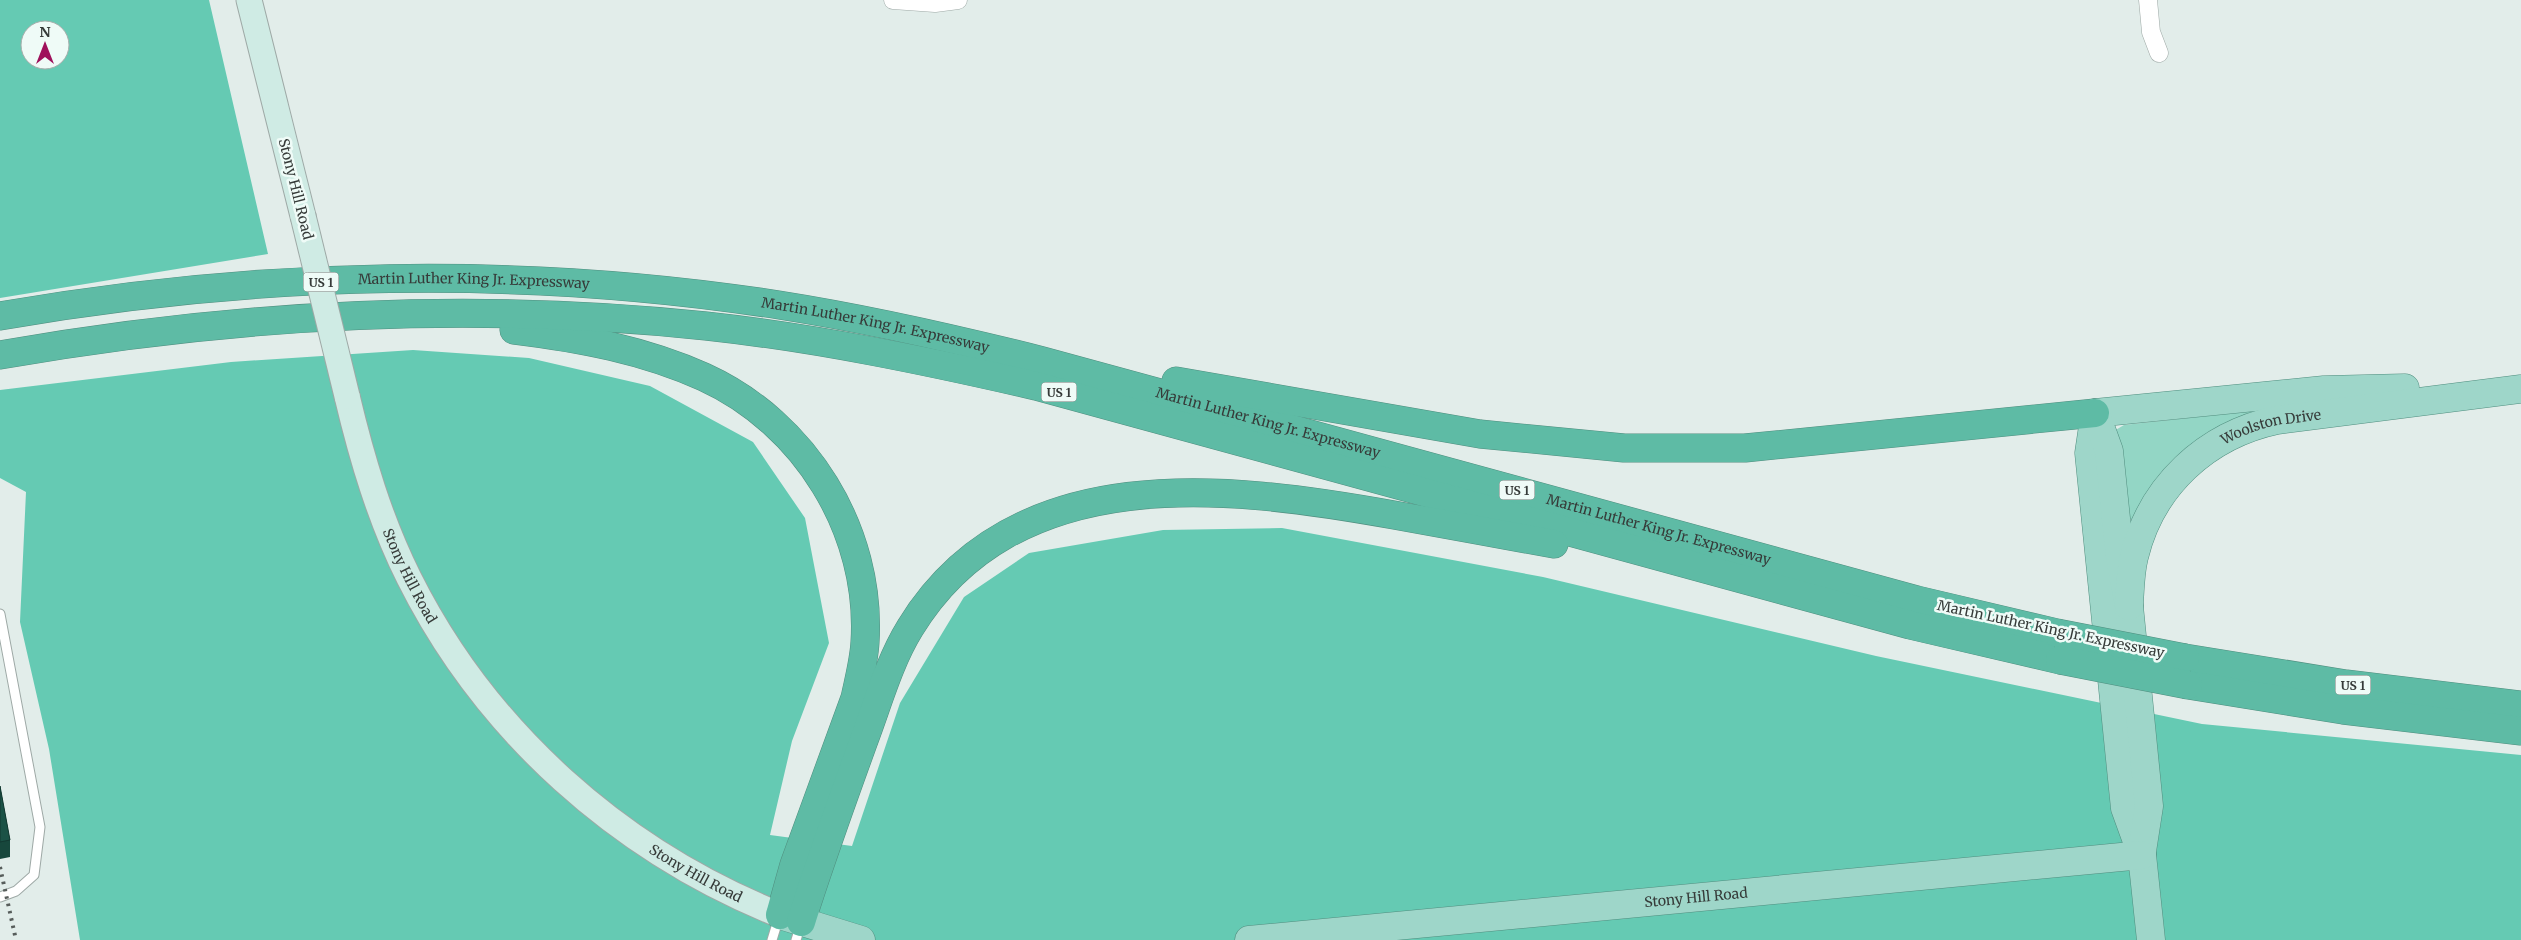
<svg xmlns="http://www.w3.org/2000/svg" width="2521" height="940" font-family="Merriweather,serif">
<style>
.green{fill:#93d6c5}
.forest{fill:#65cab3;fill-rule:evenodd}
.lines{fill:none;stroke-linecap:round;stroke-linejoin:round}
.lane-casing{stroke:#9ea9a6;stroke-width:11}
.street-casing{stroke:#9ea9a6;stroke-width:19}
.secondary-casing{stroke:#9ea9a6;stroke-width:27}
.primary-casing{stroke:#508e7f;stroke-width:29}
.highway-casing{stroke:#508e7f;stroke-width:29}
.lane{stroke:#fff;stroke-width:9}
.street{stroke:#fff;stroke-width:18}
.secondary{stroke:#cfebe4;stroke-width:25}
.primary{stroke:#9ed6c9;stroke-width:28}
.highway{stroke:#5ebba5;stroke-width:28}
.rail{stroke:#575d5b;stroke-width:4;stroke-dasharray:2.5 5;stroke-linecap:butt}
.secondary-bridge-casing{stroke:#9ea9a6;stroke-width:27;stroke-linecap:butt}
.highway-bridge-casing{stroke:#508e7f;stroke-width:29;stroke-linecap:butt}
.secondary-bridge{stroke:#cfebe4;stroke-width:25}
.highway-bridge{stroke:#5ebba5;stroke-width:28}
.wall{fill:#17473c}
.building{fill:#1b5246;stroke:#133931}
.labels{text-anchor:middle;dominant-baseline:central;stroke-width:5;stroke-linejoin:round;paint-order:stroke}
.shield{fill:#effbf7;stroke:#6e7572;stroke-width:1}
.shield-label{font-size:12px;font-weight:bold;fill:#363b39}
.street-label{font-size:14px;fill:#363b39;stroke:#effbf7}
</style>
<rect width="100%" height="100%" fill="#e2edea"/>
<!-- green -->
<path class="green" d="M2251 411 2250 418 2137 520 2126 519 2114 431 2124 425 2133 424Z"/>
<!-- forest -->
<g class="forest">
<path d="M0 0H209L268 254 0 298ZM30 30H60V60H30Z"/>
<path d="M413 350 529 358 650 386 753 442 805 518 829 643 792 741 770 835 852 846 900 703 964 597 1029 553 1163 530 1282 528 1543 577 1876 656 2202 724 2521 755V940H80L49 749 20 622 26 492 0 478V390L231 362Z"/>
</g>
<g class="lines">
<defs>
<g id="lane">
<path d="M0 614 40 827 34 875 16 891 0 897"/>
<path d="M772 940 779 917"/>
<path d="M796 940 801 924"/>
</g>
<g id="street">
<path d="M893 0 935 3 958 0"/>
<path d="M2148 0 2151 32 2159 53"/>
</g>
<g id="secondary">
<path d="M249 0 303 216"/>
<path id="s1" d="M347 396C362 459 380 520 409 578 486 732 620 851 780 915"/>
</g>
<g id="primary">
<path d="M2095 413 2089 453 2125 808 2142 855 2151 940"/>
<path d="M2095 413 2324 390 2405 388"/>
<path d="M2096 415 2109 451 2120 557 2129 606 2149 806 2142 851"/>
<path id="s2" d="M2129 606C2130 590 2130 573 2134 557 2151 486 2206 435 2277 420L2521 389"/>
<path d="M780 915 861 940"/>
<path id="s3" d="M1249 940 2142 855"/>
</g>
<g id="highway">
<path id="s4" d="M0 316C256 271 522 265 779 305 868 319 956 339 1043 361L1917 600 2057 633"/>
<path d="M514 330C580 338 644 350 704 377 805 423 872 531 865 642 864 661 859 679 855 698L794 865 780 915"/>
<path d="M0 355C234 314 470 301 706 326 817 338 927 361 1036 386L1910 625 2060 660"/>
<path d="M1176 381 1480 434 1624 448H1745L2095 413"/>
<path d="M2185 658 2346 684 2521 705"/>
<path d="M2188 685 2343 710 2521 731"/>
<path d="M801 922C820 861 842 801 864 740 878 703 889 662 910 628 1014 458 1227 485 1394 515 1447 525 1501 534 1554 544"/>
</g>
</defs>
<!-- lane casing -->
<use href="#lane" class="lane-casing"/>
<!-- street casing -->
<use href="#street" class="street-casing"/>
<!-- secondary casing -->
<use href="#secondary" class="secondary-casing"/>
<!-- primary casing -->
<use href="#primary" class="primary-casing"/>
<!-- highway casing -->
<use href="#highway" class="highway-casing"/>
<!-- lane -->
<use href="#lane" class="lane"/>
<!-- street -->
<use href="#street" class="street"/>
<!-- secondary -->
<use href="#secondary" class="secondary"/>
<!-- primary -->
<use href="#primary" class="primary"/>
<!-- highway -->
<use href="#highway" class="highway"/>
<!-- rail -->
<path class="rail" d="M0 867 16 940"/>
<defs>
<path id="secondary-bridge" d="M303 216 347 396"/>
<g id="highway-bridge">
<path d="M2057 633 2185 658"/>
<path d="M2060 660 2188 685"/>
</g>
</defs>
<!-- secondary-bridge casing -->
<use href="#secondary-bridge" class="secondary-bridge-casing"/>
<!-- highway-bridge casing -->
<use href="#highway-bridge" class="highway-bridge-casing"/>
<!-- secondary-bridge -->
<use href="#secondary-bridge" class="secondary-bridge"/>
<!-- highway-bridge -->
<use href="#highway-bridge" class="highway-bridge"/>
</g>
<!-- wall -->
<path class="wall" d="M0 786 10 840V857L0 859Z"/>
<!-- building -->
<path class="building" d="M0 786 10 840 0 842Z"/>
<g class="labels">
<!-- shield labels -->
<g class="shield">
<rect x="303.5" y="272.5" width="35" height="19" rx="4"/>
<rect x="1041.5" y="382.5" width="35" height="19" rx="4"/>
<rect x="1499.5" y="480.5" width="35" height="19" rx="4"/>
<rect x="2335.5" y="675.5" width="35" height="19" rx="4"/>
</g>
<g class="shield-label">
<text x="321" y="282">US 1</text>
<text x="1059" y="392">US 1</text>
<text x="1517" y="490">US 1</text>
<text x="2353" y="685">US 1</text>
</g>
<!-- street labels -->
<g class="street-label">
<text transform="translate(296 189) rotate(76)">Stony Hill Road</text>
<text stroke="none"><textPath href="#s4" startOffset="476">Martin Luther King Jr. Expressway</textPath></text>
<text stroke="none"><textPath href="#s4" startOffset="881">Martin Luther King Jr. Expressway</textPath></text>
<text stroke="none"><textPath href="#s4" startOffset="1286">Martin Luther King Jr. Expressway</textPath></text>
<text stroke="none"><textPath href="#s2" startOffset="251">Woolston Drive</textPath></text>
<text stroke="none"><textPath href="#s4" startOffset="1691">Martin Luther King Jr. Expressway</textPath></text>
<text stroke="none"><textPath href="#s1" startOffset="191">Stony Hill Road</textPath></text>
<text transform="translate(2051 629) rotate(12)">Martin Luther King Jr. Expressway</text>
<text stroke="none"><textPath href="#s1" startOffset="611">Stony Hill Road</textPath></text>
<text stroke="none"><textPath href="#s3" startOffset="449">Stony Hill Road</textPath></text>
</g>
</g>
<!-- north arrow -->
<g transform="translate(45 45)"><circle r="24" fill="#effbf7" stroke="#a5aeab"/>
<path d="M0-4L9 19L0 12L-9 19Z" fill="#9f105b"/>
<text y="-8" font-size="14" font-weight="bold" text-anchor="middle" fill="#363b39">N</text>
</g>
</svg>
